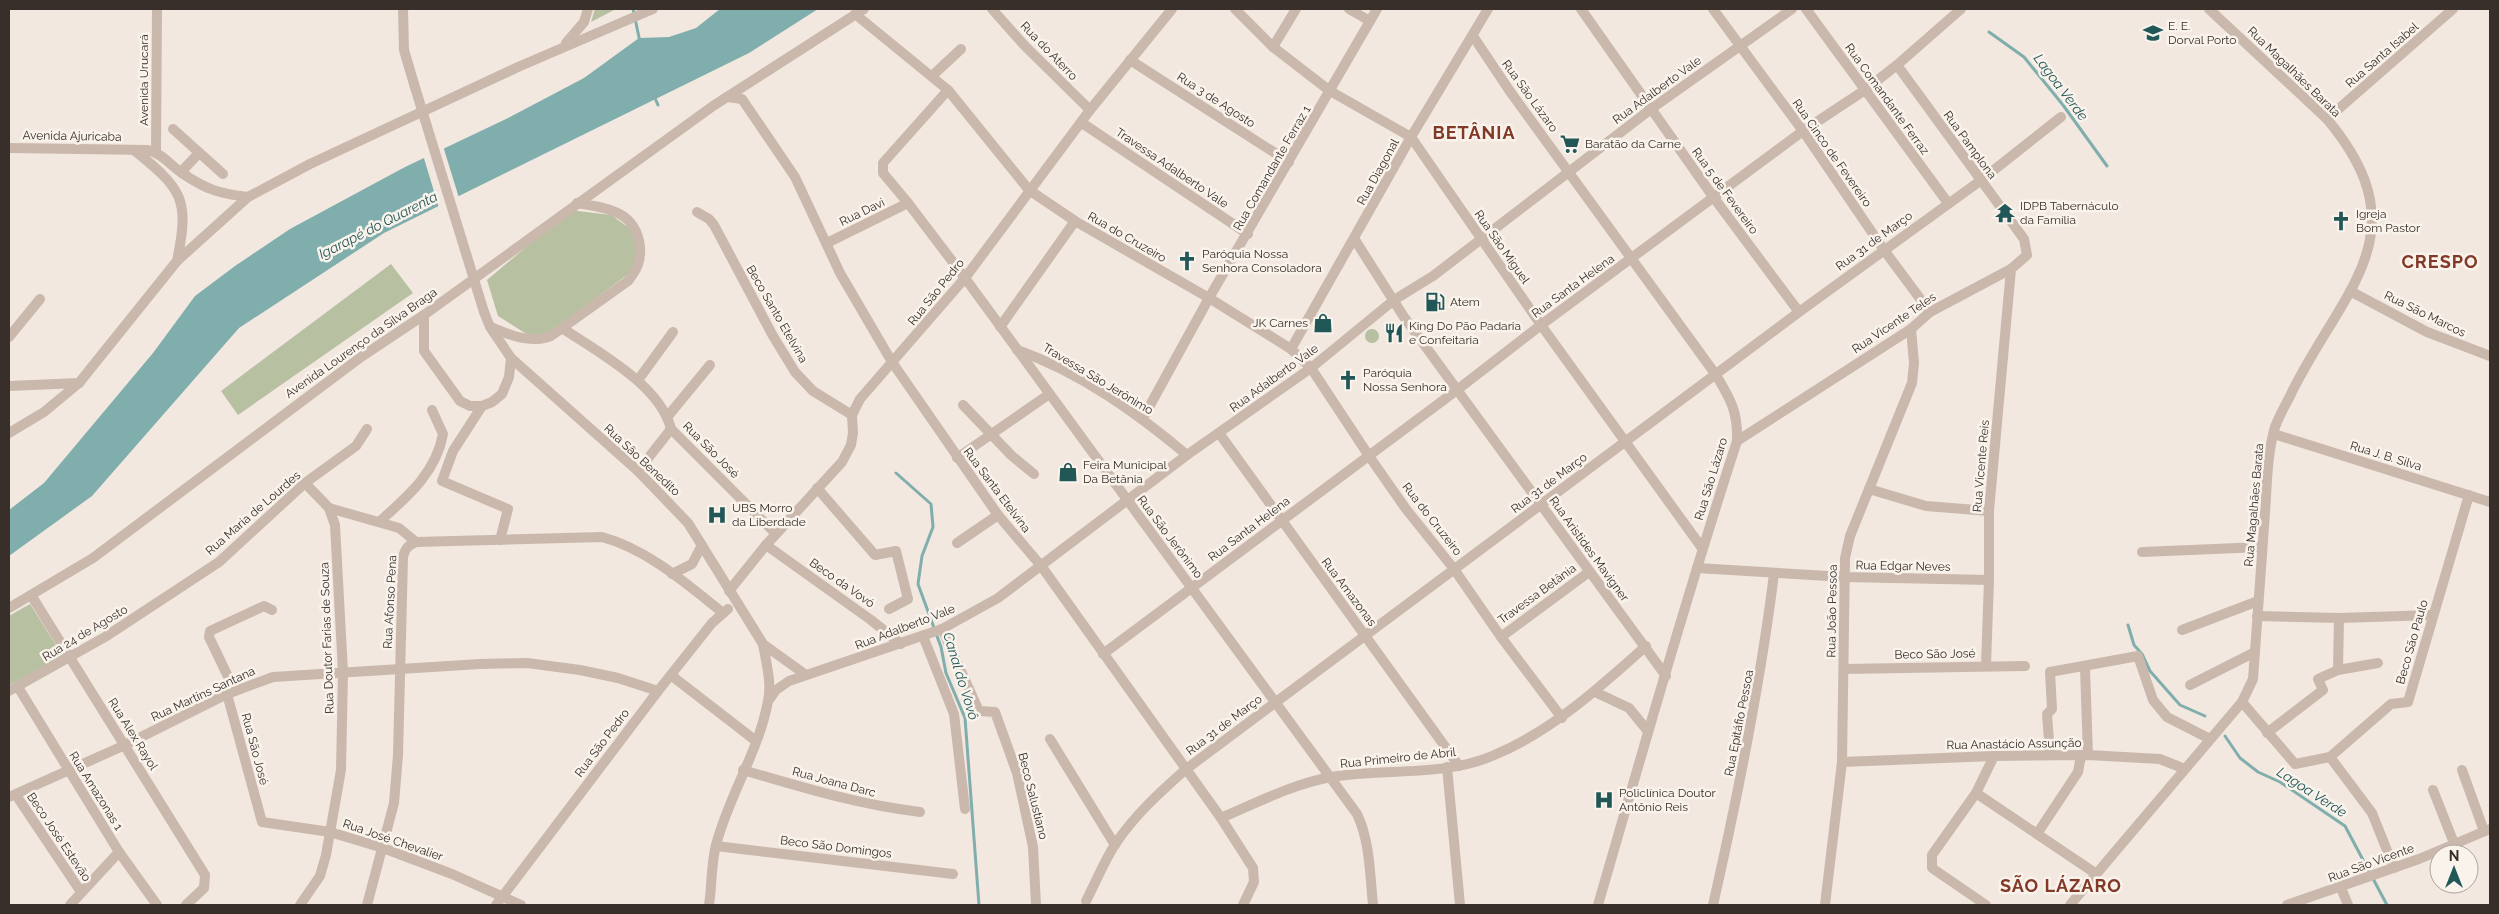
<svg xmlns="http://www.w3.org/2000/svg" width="2499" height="914" font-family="Raleway,sans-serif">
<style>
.green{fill:#b7c0a0}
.water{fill:#80aead}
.pier{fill:#f2e8e0}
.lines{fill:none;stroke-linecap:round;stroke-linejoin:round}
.stream{stroke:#80aead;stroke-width:3}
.minor{stroke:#cab8ac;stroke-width:10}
.minor-bridge{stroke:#cab8ac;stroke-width:10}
.labels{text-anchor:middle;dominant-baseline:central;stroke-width:5;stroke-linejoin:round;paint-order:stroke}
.poi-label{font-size:12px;fill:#382e2a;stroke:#f9f3ec;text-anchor:start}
.street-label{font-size:12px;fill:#382e2a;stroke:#f9f3ec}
.water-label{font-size:14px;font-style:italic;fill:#225758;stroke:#f9f3ec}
.district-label{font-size:18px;font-weight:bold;letter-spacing:1px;fill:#833927;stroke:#f9f3ec}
</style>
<rect width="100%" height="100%" fill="#f2e8e0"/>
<!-- green -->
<g class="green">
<path d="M595 9H616L591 22Z"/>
<path d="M570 210 611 215 632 230 638 249 631 272 545 336 528 335 498 316 487 280Z"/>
<path d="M391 264 413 293 238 415 221 391Z"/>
<circle cx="1372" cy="336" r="7"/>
<path d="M30 604 64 658 9 685V616Z"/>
</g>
<!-- water -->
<path class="water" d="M720 9H818L749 53 384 233 239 328 92 496 9 556V510L44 483 153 353 195 296 235 266 290 229 405 167 506 119 584 78 639 38 669 37 696 28Z"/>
<!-- pier -->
<path class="pier" d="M443 146 459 198 439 208 423 155Z"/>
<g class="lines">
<!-- stream -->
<g class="stream">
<path d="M633 9 640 42"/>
<path d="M1989 32 2024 57 2063 105 2107 166"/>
<path d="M654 96 658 105"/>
<path d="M896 473 931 504 933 527 922 556 918 584 941 647 946 673 965 718 979 905"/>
<path d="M2128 625 2134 645 2142 654 2150 671 2180 705 2205 716"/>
<path d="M2225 736 2240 758 2258 772 2280 782 2345 826 2387 905"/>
</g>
<!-- minor -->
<g class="minor">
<path d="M403 9 404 50 414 84"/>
<path d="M992 9 1025 46 1090 110"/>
<path d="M1235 9 1273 47 1330 91 1411 137 1541 325 1702 548"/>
<path d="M1349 9 1370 21"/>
<path d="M1581 9 1714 198 1799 312"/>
<path d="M1713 9 1803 131 1884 250 1930 312"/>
<path d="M1806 9 1948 203"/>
<path d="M855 14 948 90 1029 190 1075 221 1209 298 1291 349 1311 368 1369 456 1406 509 1454 569 1501 637 1562 718"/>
<path d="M1473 36 1509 90 1716 375C1731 400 1738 412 1737 441 1687 595 1643 750 1598 905"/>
<path d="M566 43 584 22 588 9"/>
<path d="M1273 47 1296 9"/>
<path d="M1130 60 1289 162"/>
<path d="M932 76 961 49"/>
<path d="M948 90 883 163V173L908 203 965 278 1357 814C1370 841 1370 875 1373 905"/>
<path d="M727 97 742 99 795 177 840 273 892 362 998 515 1042 567 1221 818 1253 868 1254 882 1243 905"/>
<path d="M2327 119 2453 9"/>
<path d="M1082 123 1248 234"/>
<path d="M173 129 223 174"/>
<path d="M9 148 147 150C162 153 170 165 182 173 205 189 220 194 248 197"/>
<path d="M134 150C182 189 190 198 177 261"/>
<path d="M156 152 157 9"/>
<path d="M181 172 199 153"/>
<path d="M697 212 709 219 714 225 773 336 795 372 813 391 852 415"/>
<path d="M1355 240 1404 317 1666 676"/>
<path d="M827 243 908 203"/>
<path d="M2350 291 2427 332 2490 356"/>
<path d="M484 312 490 327 511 358 638 471 688 523 763 644 806 675"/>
<path d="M424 315V351L460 401 470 406H482L492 402 502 394 509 377 511 358"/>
<path d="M491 327C510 335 530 344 551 336L628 281C637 270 641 261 640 247 636 211 607 208 577 203"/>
<path d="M1000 327 1075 221"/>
<path d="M562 328C598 352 660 385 671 429L776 534"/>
<path d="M9 337 40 299"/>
<path d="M1291 349 1411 137 1488 9"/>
<path d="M1017 350C1080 372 1137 413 1187 455"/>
<path d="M638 380 673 332"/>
<path d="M9 386 79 383"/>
<path d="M963 405 1012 456 1034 474"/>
<path d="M482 406 453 451 442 481 508 509 500 540"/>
<path d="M668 416 710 365"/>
<path d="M1143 418 1209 298 1377 9"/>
<path d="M9 433 44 412 79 383 177 261 248 197 310 164 518 67 653 9"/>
<path d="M1219 433 1459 766"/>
<path d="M2274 434 2490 502"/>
<path d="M1737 441 1911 329 1930 312 2011 269 2027 255 2024 239 1897 65"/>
<path d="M957 458 1048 395"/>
<path d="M638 471 671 429"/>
<path d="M817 488 875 555 896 551 908 599 889 609"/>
<path d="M1869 489 1926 506 1989 511"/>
<path d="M329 508 399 528 416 542"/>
<path d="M379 522C407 497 436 473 443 434L432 410"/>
<path d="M957 543 998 515"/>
<path d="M766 545 871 620 901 644"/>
<path d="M2142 552 2262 547"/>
<path d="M1697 568 1844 577 1989 580"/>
<path d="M672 574 692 564 702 545"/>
<path d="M729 591 766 545 842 462 851 445 853 433 852 415 860 399 965 278 1090 110 1172 9"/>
<path d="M31 595 205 875 204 888 186 905"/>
<path d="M9 608 93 558 361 357 424 315 713 106 864 9"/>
<path d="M2257 616 2339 618 2433 615"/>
<path d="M942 629 979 711 995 712 1017 773 1033 847 1036 905"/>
<path d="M2182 630 2258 601"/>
<path d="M923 636 954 714 965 809"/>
<path d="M1501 637 1589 572"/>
<path d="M1103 654 1457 390 1541 325 1803 131 1865 90 1897 65 1961 9"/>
<path d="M1986 665 1989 580V511L2011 269"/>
<path d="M2085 668 2088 755"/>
<path d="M1844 669 2025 666"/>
<path d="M2338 670 2378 663"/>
<path d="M672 676 756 741"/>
<path d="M2190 685 2255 652"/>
<path d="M18 687 119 852 157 905"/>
<path d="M9 691 105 637 219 562 305 483 356 446 367 429"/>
<path d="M235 691 209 637 210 631 264 606 272 610"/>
<path d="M1595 692 1629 708 1647 730"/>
<path d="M227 694 262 822 330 832 383 848 452 874 521 905"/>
<path d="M769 700 776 690 789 681 942 629 998 598 1187 455 1311 368 1394 300 1433 276 1651 109 1792 9"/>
<path d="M2242 702 2295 764 2330 757 2372 813 2394 868"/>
<path d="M2267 733 2323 690 2318 679 2338 670 2339 618"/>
<path d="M1050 739 1115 845"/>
<path d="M2050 755 2047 714 2052 709 2050 672 2138 656 2153 700 2167 717 2210 739"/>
<path d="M2330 757 2391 704 2408 702 2469 495"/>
<path d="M1842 762 1994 756 2088 755 2160 759 2185 769"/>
<path d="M1447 767 1460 905"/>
<path d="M743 770C801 787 859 805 920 812"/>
<path d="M2462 770 2484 831"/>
<path d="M2433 790 2454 843"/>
<path d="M1976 793 2095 873"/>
<path d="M16 795 81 892"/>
<path d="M9 797 125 745 227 694 273 677 480 664 527 663 580 670 618 678 658 691"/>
<path d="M1221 818C1256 803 1293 784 1331 777 1384 768 1442 777 1492 756 1551 732 1599 688 1646 646"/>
<path d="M2037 834 2078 772 2081 756"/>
<path d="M716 846 953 874"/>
<path d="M2341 888 2348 905"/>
<path d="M1086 901C1096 882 1104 861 1116 843 1135 815 1159 793 1185 770L1799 312 1980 181 2061 117"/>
<path d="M70 905 119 852"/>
<path d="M300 905 320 876 326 855 341 770 343 672 335 525 329 508 305 483"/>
<path d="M367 905 394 803 398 755 403 557C405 549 408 545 416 542L602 537C647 549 687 584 723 613"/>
<path d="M496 905 658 691 712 623 728 609"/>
<path d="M709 905C712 886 711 864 716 845 729 795 759 751 768 701 772 683 766 662 763 644"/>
<path d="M1713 905C1738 795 1760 686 1774 574"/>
<path d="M1825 905 1842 762 1845 558 1850 536 1912 383 1914 363 1911 329"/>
<path d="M1986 905 1932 868V855L1976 793 1994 756"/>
<path d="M2070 905 2242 702 2253 679C2257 624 2261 568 2265 513 2267 485 2267 454 2275 427 2279 416 2285 406 2290 396 2341 290 2424 235 2327 119L2209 9"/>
<path d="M2287 905 2419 859 2490 829"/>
</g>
<!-- minor-bridge -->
<path class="minor-bridge" d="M414 84 484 312"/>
</g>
<!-- icons -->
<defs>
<symbol id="school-bare" viewBox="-9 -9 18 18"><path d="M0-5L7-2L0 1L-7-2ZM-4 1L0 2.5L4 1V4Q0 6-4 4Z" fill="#225758" stroke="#f9f3ec" stroke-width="2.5" paint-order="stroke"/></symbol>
<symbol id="supermarket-bare" viewBox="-9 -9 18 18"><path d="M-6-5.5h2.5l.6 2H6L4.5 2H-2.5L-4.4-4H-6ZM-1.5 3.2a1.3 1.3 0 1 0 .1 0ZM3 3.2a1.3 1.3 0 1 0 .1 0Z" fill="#225758" stroke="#f9f3ec" stroke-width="2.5" paint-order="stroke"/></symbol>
<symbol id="temple-bare" viewBox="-9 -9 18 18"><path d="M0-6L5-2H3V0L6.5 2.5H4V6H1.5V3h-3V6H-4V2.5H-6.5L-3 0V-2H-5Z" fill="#225758" stroke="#f9f3ec" stroke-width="2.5" paint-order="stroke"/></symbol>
<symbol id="church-bare" viewBox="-9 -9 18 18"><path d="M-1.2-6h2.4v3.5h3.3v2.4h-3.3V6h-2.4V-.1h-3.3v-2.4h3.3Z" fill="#225758" stroke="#f9f3ec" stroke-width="2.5" paint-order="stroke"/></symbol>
<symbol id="fuel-bare" viewBox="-9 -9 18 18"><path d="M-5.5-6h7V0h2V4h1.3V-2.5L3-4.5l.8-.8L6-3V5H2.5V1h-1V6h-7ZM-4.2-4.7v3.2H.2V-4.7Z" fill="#225758" stroke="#f9f3ec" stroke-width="2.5" paint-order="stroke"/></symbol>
<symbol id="shop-bare" viewBox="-9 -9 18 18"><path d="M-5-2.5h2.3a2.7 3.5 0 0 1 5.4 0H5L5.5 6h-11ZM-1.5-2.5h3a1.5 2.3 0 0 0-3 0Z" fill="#225758" stroke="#f9f3ec" stroke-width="2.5" paint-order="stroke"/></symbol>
<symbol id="restaurant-bare" viewBox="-9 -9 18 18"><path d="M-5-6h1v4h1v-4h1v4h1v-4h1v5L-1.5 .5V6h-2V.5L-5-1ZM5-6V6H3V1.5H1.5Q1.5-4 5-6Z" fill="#225758" stroke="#f9f3ec" stroke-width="2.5" paint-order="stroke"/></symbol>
<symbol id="hospital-bare" viewBox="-9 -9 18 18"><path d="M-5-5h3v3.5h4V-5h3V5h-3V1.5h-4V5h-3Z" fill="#225758" stroke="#f9f3ec" stroke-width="2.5" paint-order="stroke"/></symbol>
</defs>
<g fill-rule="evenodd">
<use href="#school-bare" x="2139" y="19" width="28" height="28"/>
<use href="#supermarket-bare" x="1556" y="130" width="28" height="28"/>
<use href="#temple-bare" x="1991" y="199" width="28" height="28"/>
<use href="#church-bare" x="2327" y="207" width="28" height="28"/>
<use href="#church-bare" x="1173" y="247" width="28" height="28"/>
<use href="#fuel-bare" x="1421" y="288" width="28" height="28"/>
<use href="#shop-bare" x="1309" y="309" width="28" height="28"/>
<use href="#restaurant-bare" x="1380" y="319" width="28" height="28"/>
<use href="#church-bare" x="1334" y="366" width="28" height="28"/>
<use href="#shop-bare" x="1054" y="458" width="28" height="28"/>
<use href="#hospital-bare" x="703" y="501" width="28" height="28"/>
<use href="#hospital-bare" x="1590" y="786" width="28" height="28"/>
</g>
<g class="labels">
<!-- poi labels -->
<g class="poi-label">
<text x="2168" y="26">E. E.<tspan x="2168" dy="14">Dorval Porto</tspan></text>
<text x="1585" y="144">Baratão da Carne</text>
<text x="2020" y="206">IDPB Tabernáculo<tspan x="2020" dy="14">da Família</tspan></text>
<text x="2356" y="214">Igreja<tspan x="2356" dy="14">Bom Pastor</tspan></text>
<text x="1202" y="254">Paróquia Nossa<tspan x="1202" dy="14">Senhora Consoladora</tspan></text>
<text x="1450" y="302">Atem</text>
<text x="1308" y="323" text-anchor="end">JK Carnes</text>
<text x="1409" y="326">King Do Pão Padaria<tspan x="1409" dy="14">e Confeitaria</tspan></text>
<text x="1363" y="373">Paróquia<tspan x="1363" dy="14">Nossa Senhora</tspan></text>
<text x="1083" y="465">Feira Municipal<tspan x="1083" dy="14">Da Betânia</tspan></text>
<text x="732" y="508">UBS Morro<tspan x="732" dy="14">da Liberdade</tspan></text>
<text x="1619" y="793">Policlínica Doutor<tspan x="1619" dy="14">Antônio Reis</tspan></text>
</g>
<!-- street labels -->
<g class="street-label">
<text transform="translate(1049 51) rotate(46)">Rua do Aterro</text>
<text transform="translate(2382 55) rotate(-41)">Rua Santa Isabel</text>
<text transform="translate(2294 72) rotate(44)">Rua Magalhães Barata</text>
<text transform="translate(144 80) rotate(-90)">Avenida Urucará</text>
<text transform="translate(1657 90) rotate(-36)">Rua Adalberto Vale</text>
<text transform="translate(1530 96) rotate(54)">Rua São Lázaro</text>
<text transform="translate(1887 99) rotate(54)">Rua Comandante Ferraz</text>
<text transform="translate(1216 100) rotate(33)">Rua 3 de Agosto</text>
<text transform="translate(72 136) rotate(1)">Avenida Ajuricaba</text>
<text transform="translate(1970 145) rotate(54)">Rua Pamplona</text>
<text transform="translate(1832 153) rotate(55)">Rua Cinco de Fevereiro</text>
<text transform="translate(1172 168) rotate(34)">Travessa Adalberto Vale</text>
<text transform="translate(1272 168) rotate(-60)">Rua Comandante Ferraz 1</text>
<text transform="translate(1378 172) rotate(-61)">Rua Diagonal</text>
<text transform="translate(1725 191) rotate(54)">Rua 5 de Fevereiro</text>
<text transform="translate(862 212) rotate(-26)">Rua Davi</text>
<text transform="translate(1127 237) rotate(30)">Rua do Cruzeiro</text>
<text transform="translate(1874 241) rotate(-36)">Rua 31 de Março</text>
<text transform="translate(1502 247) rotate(55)">Rua São Miguel</text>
<text transform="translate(1573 286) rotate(-36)">Rua Santa Helena</text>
<text transform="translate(936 292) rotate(-51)">Rua São Pedro</text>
<text transform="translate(777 314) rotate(60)">Beco Santo Etelvina</text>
<text transform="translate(2425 314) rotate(26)">Rua São Marcos</text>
<text transform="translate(1894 323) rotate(-34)">Rua Vicente Teles</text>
<text transform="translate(361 343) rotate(-35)">Avenida Lourenço da Silva Braga</text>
<text transform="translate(1274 378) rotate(-36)">Rua Adalberto Vale</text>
<text transform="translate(1098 379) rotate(31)">Travessa São Jerônimo</text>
<text transform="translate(711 450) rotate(45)">Rua São José</text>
<text transform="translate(2386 456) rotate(17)">Rua J. B. Silva</text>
<text transform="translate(642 460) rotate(43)">Rua São Benedito</text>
<text transform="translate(1981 466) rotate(-85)">Rua Vicente Reis</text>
<text transform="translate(1711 479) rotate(-73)">Rua São Lázaro</text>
<text transform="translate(1549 483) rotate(-37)">Rua 31 de Março</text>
<text transform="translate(997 490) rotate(53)">Rua Santa Etelvina</text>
<text transform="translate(2254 505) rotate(-85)">Rua Magalhães Barata</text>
<text transform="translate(253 513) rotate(-41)">Rua Maria de Lourdes</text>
<text transform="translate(1432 519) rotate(52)">Rua do Cruzeiro</text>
<text transform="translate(1249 529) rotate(-37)">Rua Santa Helena</text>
<text transform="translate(1170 537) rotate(53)">Rua São Jerônimo</text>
<text transform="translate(1589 549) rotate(54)">Rua Aristides Mavigner</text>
<text transform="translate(1903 566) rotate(1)">Rua Edgar Neves</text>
<text transform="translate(842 583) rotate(35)">Beco da Vovó</text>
<text transform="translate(1349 592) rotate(53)">Rua Amazonas</text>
<text transform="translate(1537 594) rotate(-36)">Travessa Betânia</text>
<text transform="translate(390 602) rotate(-87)">Rua Afonso Pena</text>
<text transform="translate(1832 611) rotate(-89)">Rua João Pessoa</text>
<text transform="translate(905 627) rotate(-21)">Rua Adalberto Vale</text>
<text transform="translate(85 633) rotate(-31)">Rua 24 de Agosto</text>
<text transform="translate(327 638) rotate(-92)">Rua Doutor Farias de Souza</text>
<text transform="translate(2412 642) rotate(-74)">Beco São Paulo</text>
<text transform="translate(1935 654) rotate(-1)">Beco São José</text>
<text transform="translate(203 694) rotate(-25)">Rua Martins Santana</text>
<text transform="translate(1739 723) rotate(-79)">Rua Epitáfio Pessoa</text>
<text transform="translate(1224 725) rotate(-37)">Rua 31 de Março</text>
<text transform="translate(133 734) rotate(58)">Rua Alex Rayol</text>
<text transform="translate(602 743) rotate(-53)">Rua São Pedro</text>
<text transform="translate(2014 744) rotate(-1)">Rua Anastácio Assunção</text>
<text transform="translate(255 749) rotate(75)">Rua São José</text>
<text transform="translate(1398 758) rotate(-6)">Rua Primeiro de Abril</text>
<text transform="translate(834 782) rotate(15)">Rua Joana Darc</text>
<text transform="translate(96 791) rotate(58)">Rua Amazonas 1</text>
<text transform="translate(1033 796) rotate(76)">Beco Salustiano</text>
<text transform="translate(59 837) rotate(56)">Beco José Estevão</text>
<text transform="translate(393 840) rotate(19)">Rua José Chevalier</text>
<text transform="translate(836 847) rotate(7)">Beco São Domingos</text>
<text transform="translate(2371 863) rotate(-20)">Rua São Vicente</text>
</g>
<!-- water labels -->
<g class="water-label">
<text transform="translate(2061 87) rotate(53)">Lagoa Verde</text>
<text transform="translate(378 225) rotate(-27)">Igarapé do Quarenta</text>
<text transform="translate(961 676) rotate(73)">Canal do Vovô</text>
<text transform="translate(2312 792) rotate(33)">Lagoa Verde</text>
</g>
<!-- district labels -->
<g class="district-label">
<text x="1474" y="132">BETÂNIA</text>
<text x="2440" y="261">CRESPO</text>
<text x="2061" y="885">SÃO LÁZARO</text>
</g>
</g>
<!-- border -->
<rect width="2499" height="914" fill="none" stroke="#382e2a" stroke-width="20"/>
<!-- north arrow -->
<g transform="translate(2454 869)"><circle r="24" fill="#f9f3ec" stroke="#aca49e"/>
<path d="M0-4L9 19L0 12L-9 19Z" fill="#225758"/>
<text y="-8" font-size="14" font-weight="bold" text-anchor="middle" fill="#382e2a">N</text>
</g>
</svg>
